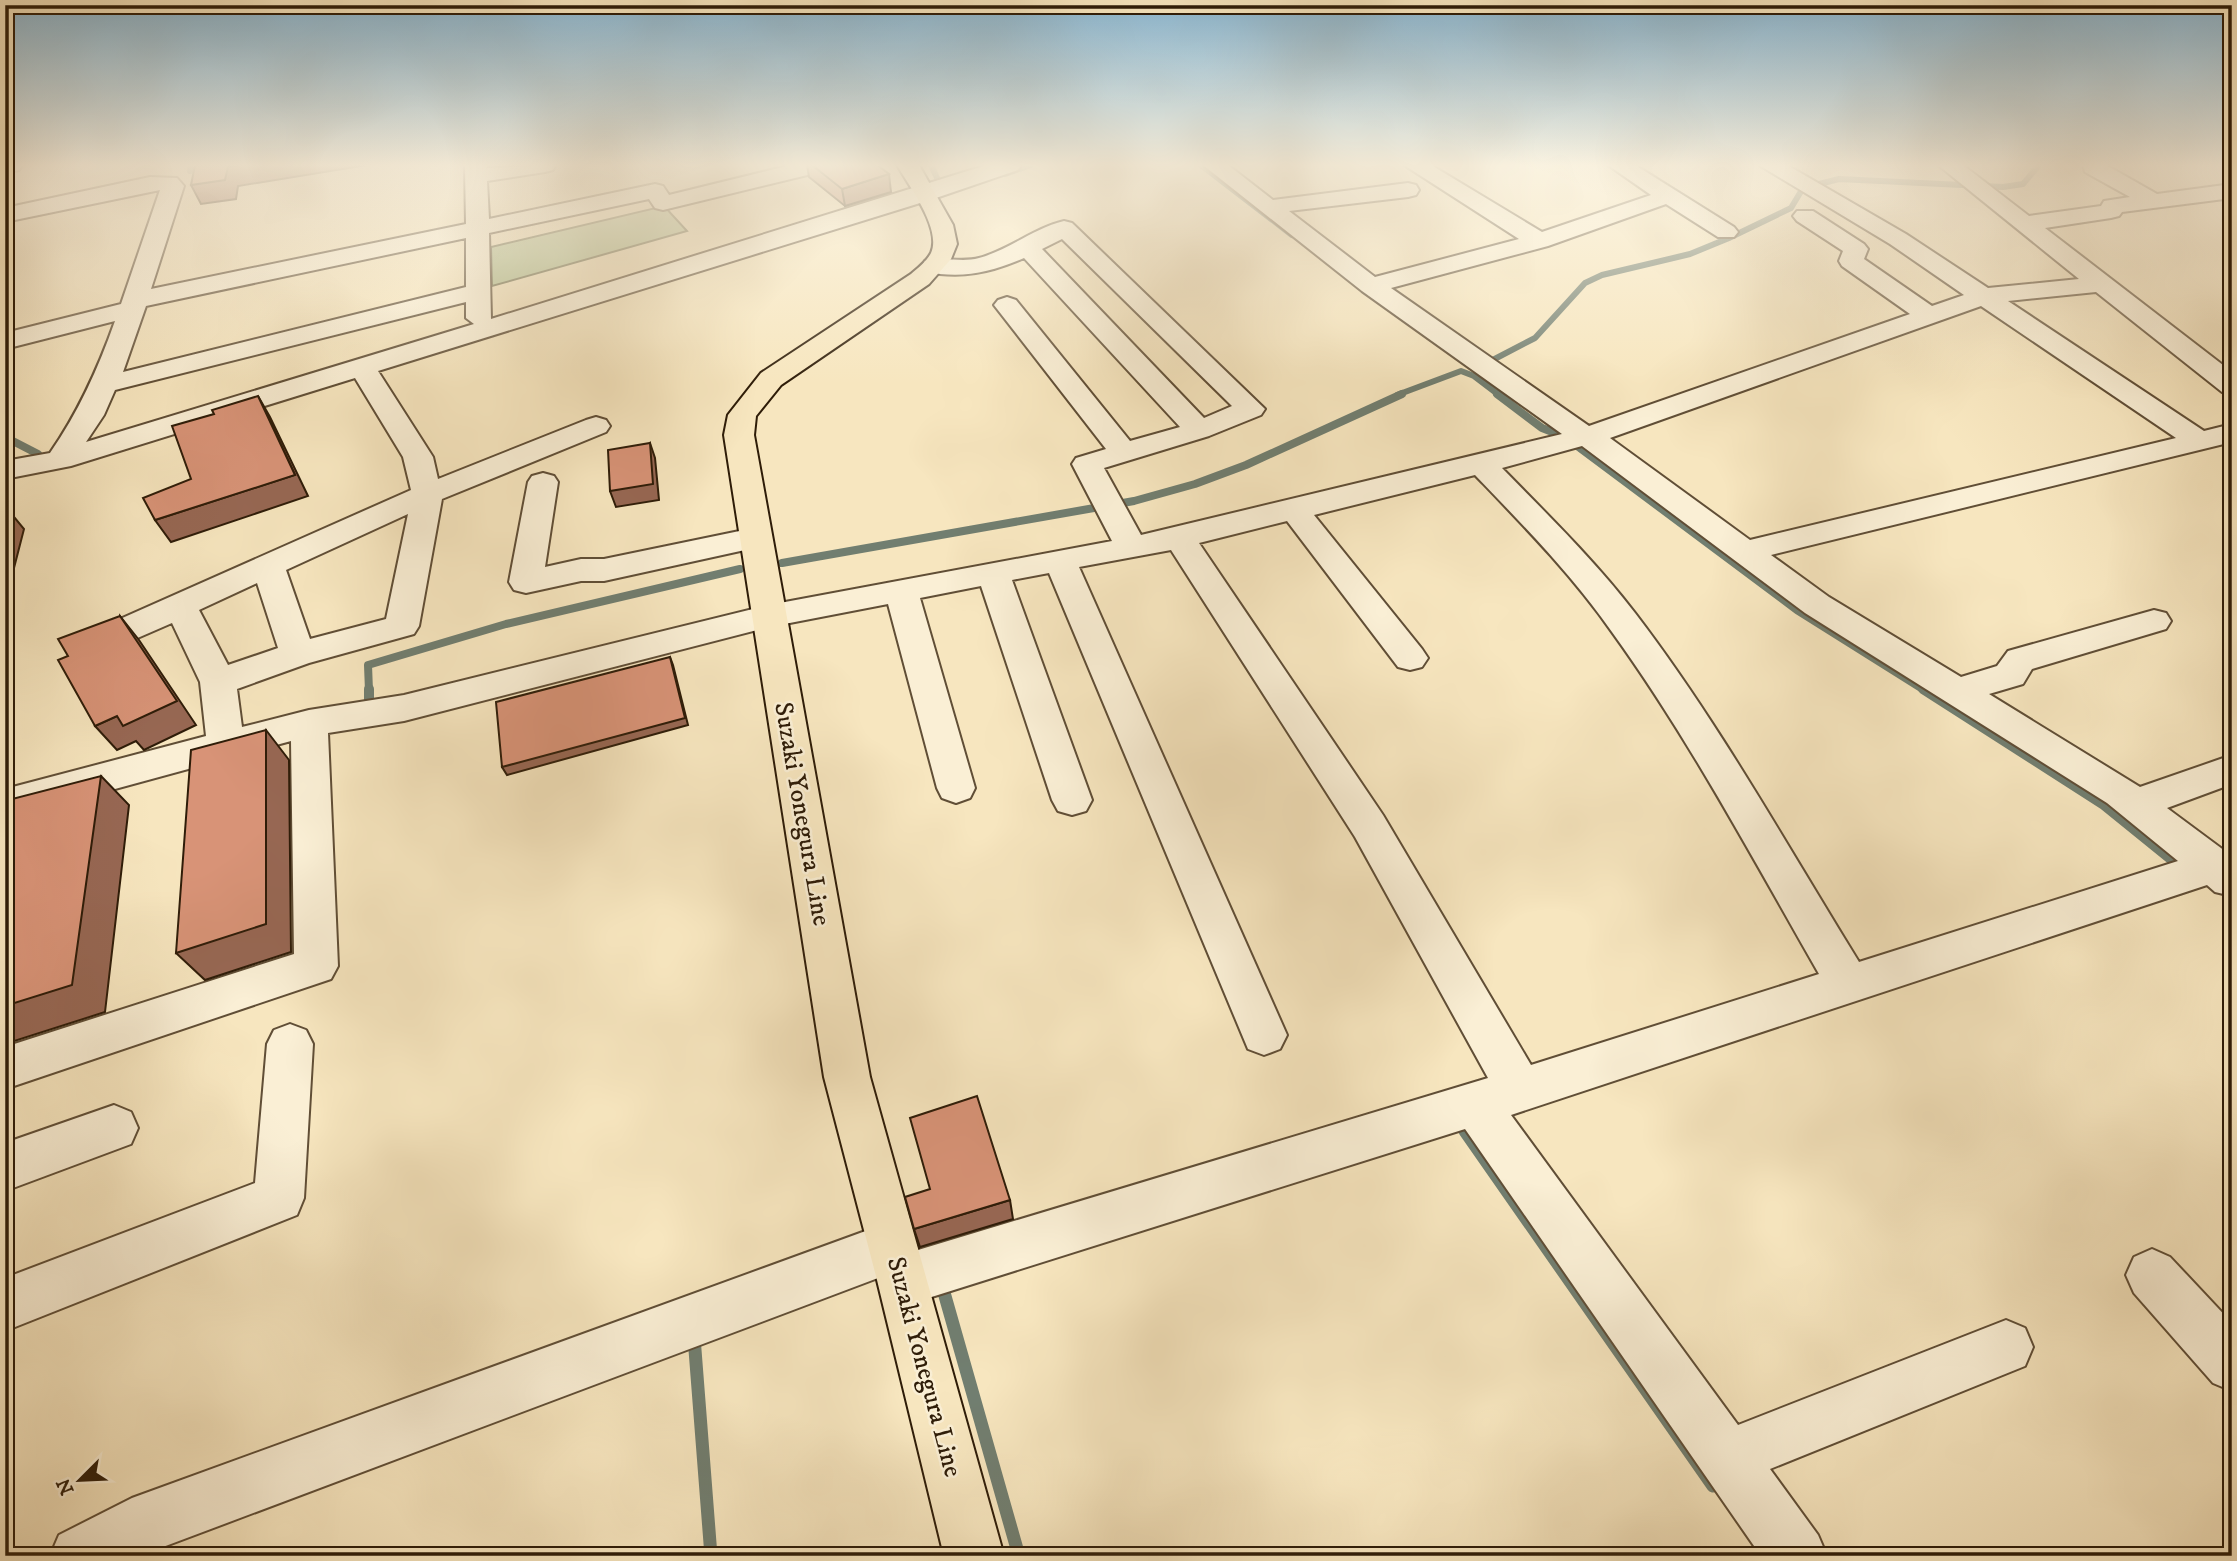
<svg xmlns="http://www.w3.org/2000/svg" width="2237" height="1561" font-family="'IM FELL DW Pica',serif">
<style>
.green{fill:#b8c696;stroke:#73714f;stroke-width:2}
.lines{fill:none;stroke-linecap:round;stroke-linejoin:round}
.stream-far3{stroke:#717e70;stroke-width:6}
.stream-far2{stroke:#717e70;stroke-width:8}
.stream-far1{stroke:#717e70;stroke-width:10}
.stream{stroke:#717e70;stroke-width:13}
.minor-casing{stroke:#604e36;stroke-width:4}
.major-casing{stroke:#2e1c08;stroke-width:4}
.minor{fill:#faefd5;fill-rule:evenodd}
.major{fill:#f7e6bf;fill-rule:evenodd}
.wall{fill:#ba7e66;stroke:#2e1c08;stroke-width:2}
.shaded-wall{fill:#976753;stroke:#2e1c08;stroke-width:2}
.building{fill:#d89377;stroke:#2e1c08;stroke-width:2}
.labels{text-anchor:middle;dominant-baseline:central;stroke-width:5;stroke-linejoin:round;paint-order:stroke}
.street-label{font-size:26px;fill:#2e1c08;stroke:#faefd5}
</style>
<rect width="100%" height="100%" fill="#f7e6bf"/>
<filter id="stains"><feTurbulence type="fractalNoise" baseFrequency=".00286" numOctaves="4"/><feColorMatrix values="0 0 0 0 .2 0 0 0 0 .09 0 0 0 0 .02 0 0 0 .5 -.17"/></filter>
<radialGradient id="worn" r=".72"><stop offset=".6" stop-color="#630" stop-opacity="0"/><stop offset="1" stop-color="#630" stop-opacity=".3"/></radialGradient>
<!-- green -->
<path class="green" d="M664 206 687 231 492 286 491 247Z"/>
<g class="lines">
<!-- stream-far3 -->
<g class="stream-far3">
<path d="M931 165 937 178"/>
<path d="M1201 165 1292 235"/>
<path d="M190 171 191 165"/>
<path d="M1005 174 1031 165"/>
<path d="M1485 364 1535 338 1585 283 1602 275 1690 254 1729 238 1791 208 1803 188 1839 179 2003 187 2023 184 2039 165"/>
<path d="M1397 395 1461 371 1474 376 1499 395"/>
</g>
<!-- stream-far2 -->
<g class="stream-far2">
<path d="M1497 394 1542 428 1560 435 1580 448 1797 610 1926 691"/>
<path d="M5 437 38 454"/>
<path d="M782 563 1134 501 1195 484 1246 465 1402 394"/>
<path d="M369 691 368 665 506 624 740 569"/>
</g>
<!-- stream-far1 -->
<g class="stream-far1">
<path d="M369 689V702"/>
<path d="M1923 689 2104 805 2183 869"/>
</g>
<!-- stream -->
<g class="stream">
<path d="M1465 1131 1713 1486"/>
<path d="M943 1289 1019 1556"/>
<path d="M694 1337 711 1556"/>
</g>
<defs>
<g id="minor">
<path d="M5 165H22L19 170 5 173Z"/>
<path d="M465 165H487V168L556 165 553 170 545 172 487 181 489 219 655 184 663 186 669 195 791 165H831L828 170 663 210 655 208 649 199 489 233 491 319 987 165H1021L1018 170 933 199 378 371 433 457 438 479 586 420 596 417 606 420 610 426 606 432 442 499 419 626 414 634 309 663 237 689 242 727 309 710 404 695 769 605 1112 541 1072 464 1076 458 1106 449 994 305 998 300 1007 297 1016 300 1130 441 1180 427 1024 258C992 272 960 280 925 271L922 266 925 261C943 256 961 263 979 258 1009 250 1034 228 1064 221L1072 223 1265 409 1261 415 1209 436 1104 468 1141 535 1562 434 1362 291 1203 165H1228L1273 200 1408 183 1416 185 1419 190 1416 195 1408 197 1289 211 1375 277 1519 239 1404 165H1431L1542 232 1651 195 1608 165H1635L1734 227 1738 232 1734 237H1718L1666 204 1548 246 1391 288 1589 426 1910 314 1842 266 1839 261 1843 251 1797 221 1793 216 1797 211H1813L1864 244 1868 249 1864 259 1932 306 1964 295 1890 244 1759 165H1787L1906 234 1988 288 2079 279 1938 165H1963L2029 216 2101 206 2104 201 2130 197 2085 172 2083 165H2106L2157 194 2232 184V198L2122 212 2119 216 2111 218 2045 228 2232 372V394L2222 392 2096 292 2008 301 2204 431 2232 424V442L1771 555 1829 597 1961 677 1997 666 2008 651 2154 610 2166 613 2171 621 2166 629 2032 669 2023 684 1989 694 2140 787 2232 755V784L2167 808 2229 854 2232 896 2215 892 2207 885 1511 1115 1738 1425 2006 1320 2025 1328 2033 1347 2025 1366 1770 1469 1818 1535 1827 1556H1761L1465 1129 903 1306 885 1298 878 1278 139 1556H50L59 1535 132 1498 893 1221 911 1229 918 1250 1488 1078 1355 837 1171 550 1079 567 1287 1035 1280 1049 1264 1055 1248 1049 1049 573 1012 580 1092 800 1086 811 1072 815 1058 811 1052 800 981 586 920 598 975 788 970 798 956 803 942 798 937 788 888 604 769 627 404 721 328 733 338 966 331 979 5 1089V1047L294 954 291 741 5 819V789L206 736 200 682 172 623 126 643 114 647 102 643 97 635 102 627 411 490 403 457 355 378 71 466 5 479V461L50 453C79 411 98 369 115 321L5 349V333L121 304 160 190 5 222V208L150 177 177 178 184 186 151 289 466 224ZM466 238V287L123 372 146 306ZM1062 239 1232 406 1204 418 1042 249ZM466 302V318L474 324 86 442 104 415 115 390ZM1981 306 2176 438 1750 540 1610 438ZM1582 446 1805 613 2107 803 2178 861 1859 962C1786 844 1719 723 1635 613 1595 561 1548 515 1502 468ZM1475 475C1523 525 1572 575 1612 632 1690 740 1753 859 1819 974L1531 1065 1383 815 1199 543 1287 521 1398 667 1410 670 1422 667 1428 658 1422 649 1314 515ZM408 514 386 619 310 639 286 570ZM257 583 278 648 228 665 199 610Z"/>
<path d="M543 473 554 476 558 482 545 567 581 559H604L754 528 765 531 770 538 765 545 754 548 604 581H581L526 593 514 590 509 582 528 482 532 476Z"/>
<path d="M290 1024 306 1030 313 1044 304 1198 297 1215 5 1331V1278L255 1183 267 1044 274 1030Z"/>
<path d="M114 1105 131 1112 138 1128 131 1144 5 1191V1143Z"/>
<path d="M2152 1249 2170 1257 2232 1323V1391L2213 1383 2134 1293 2126 1275 2134 1257Z"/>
</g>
<path id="major" d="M897 165H919L953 225 957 244 951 259 929 284 781 385 756 416 754 435 870 1077 1004 1556H944L877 1280 824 1077 724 435 728 415 761 373 911 274C918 268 927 261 931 253 942 229 909 186 897 165Z"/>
</defs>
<!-- minor casing -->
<use href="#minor" class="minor-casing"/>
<!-- major casing -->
<use href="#major" class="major-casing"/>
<!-- minor -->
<use href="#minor" class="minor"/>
<!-- major -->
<use href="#major" class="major"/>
</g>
<!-- wall -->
<path class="wall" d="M807 165H877L891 192 845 206 809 177Z"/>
<!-- shaded-wall -->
<g class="shaded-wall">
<path d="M238 165H367L238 186 236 199 201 204 191 185 228 167Z"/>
<path d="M889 174 891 192 845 206 842 189Z"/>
<path d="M258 396 270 417 308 496 171 542 155 520 295 475Z"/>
<path d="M650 443 655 458 659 500 616 507 610 491Z"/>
<path d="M5 506 24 529 5 603Z"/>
<path d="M120 616 139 640 196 725 144 750 136 741 117 750 95 726 117 716Z"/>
<path d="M670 657 673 665 688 725 507 775 502 767Z"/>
<path d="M266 730 289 760 291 952 205 980 176 953Z"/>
<path d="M101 776 129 805 105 1012 5 1044V1006Z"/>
<path d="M1010 1200 1013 1219 920 1247 914 1229Z"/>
</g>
<!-- building -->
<g class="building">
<path d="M195 165H238L228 167 225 180 191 185Z"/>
<path d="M812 165H877L889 174 842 189Z"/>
<path d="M258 396 295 475 155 520 143 498 191 479 172 426 214 414 212 410Z"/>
<path d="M650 443 653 484 610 491 608 450Z"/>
<path d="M120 616 177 701 123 726 117 716 95 726 58 660 68 656 58 639Z"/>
<path d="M670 657 685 718 502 767 496 702Z"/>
<path d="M266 730V924L176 953 191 750Z"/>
<path d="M101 776 72 985 5 1006V834L12 799Z"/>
<path d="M977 1096 1010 1200 914 1229 905 1197 930 1189 910 1118Z"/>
</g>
<!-- sky -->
<linearGradient id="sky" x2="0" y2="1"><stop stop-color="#8ab8d4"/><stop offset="0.43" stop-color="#fbf4e2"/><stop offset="1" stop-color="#fbf4e2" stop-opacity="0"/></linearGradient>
<rect width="2237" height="384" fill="url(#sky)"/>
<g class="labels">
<!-- street labels -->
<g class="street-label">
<text transform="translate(802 814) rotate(80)">Suzaki Yonegura Line</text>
<text transform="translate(924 1367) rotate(75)">Suzaki Yonegura Line</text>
</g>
</g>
<!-- margin -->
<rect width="2237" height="1561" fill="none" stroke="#f7e6bf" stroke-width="28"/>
<rect x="7" y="7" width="2223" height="1547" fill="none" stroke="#2e1c08" stroke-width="3.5"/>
<rect x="14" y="14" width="2209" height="1533" fill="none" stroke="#2e1c08" stroke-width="2"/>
<!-- north arrow -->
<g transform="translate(80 1480) rotate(246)" stroke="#faefd5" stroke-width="5" paint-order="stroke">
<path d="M0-5L12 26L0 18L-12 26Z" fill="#2e1c08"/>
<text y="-10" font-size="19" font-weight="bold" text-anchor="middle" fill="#2e1c08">N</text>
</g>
<rect width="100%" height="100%" filter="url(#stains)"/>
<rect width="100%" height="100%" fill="url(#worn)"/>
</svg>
